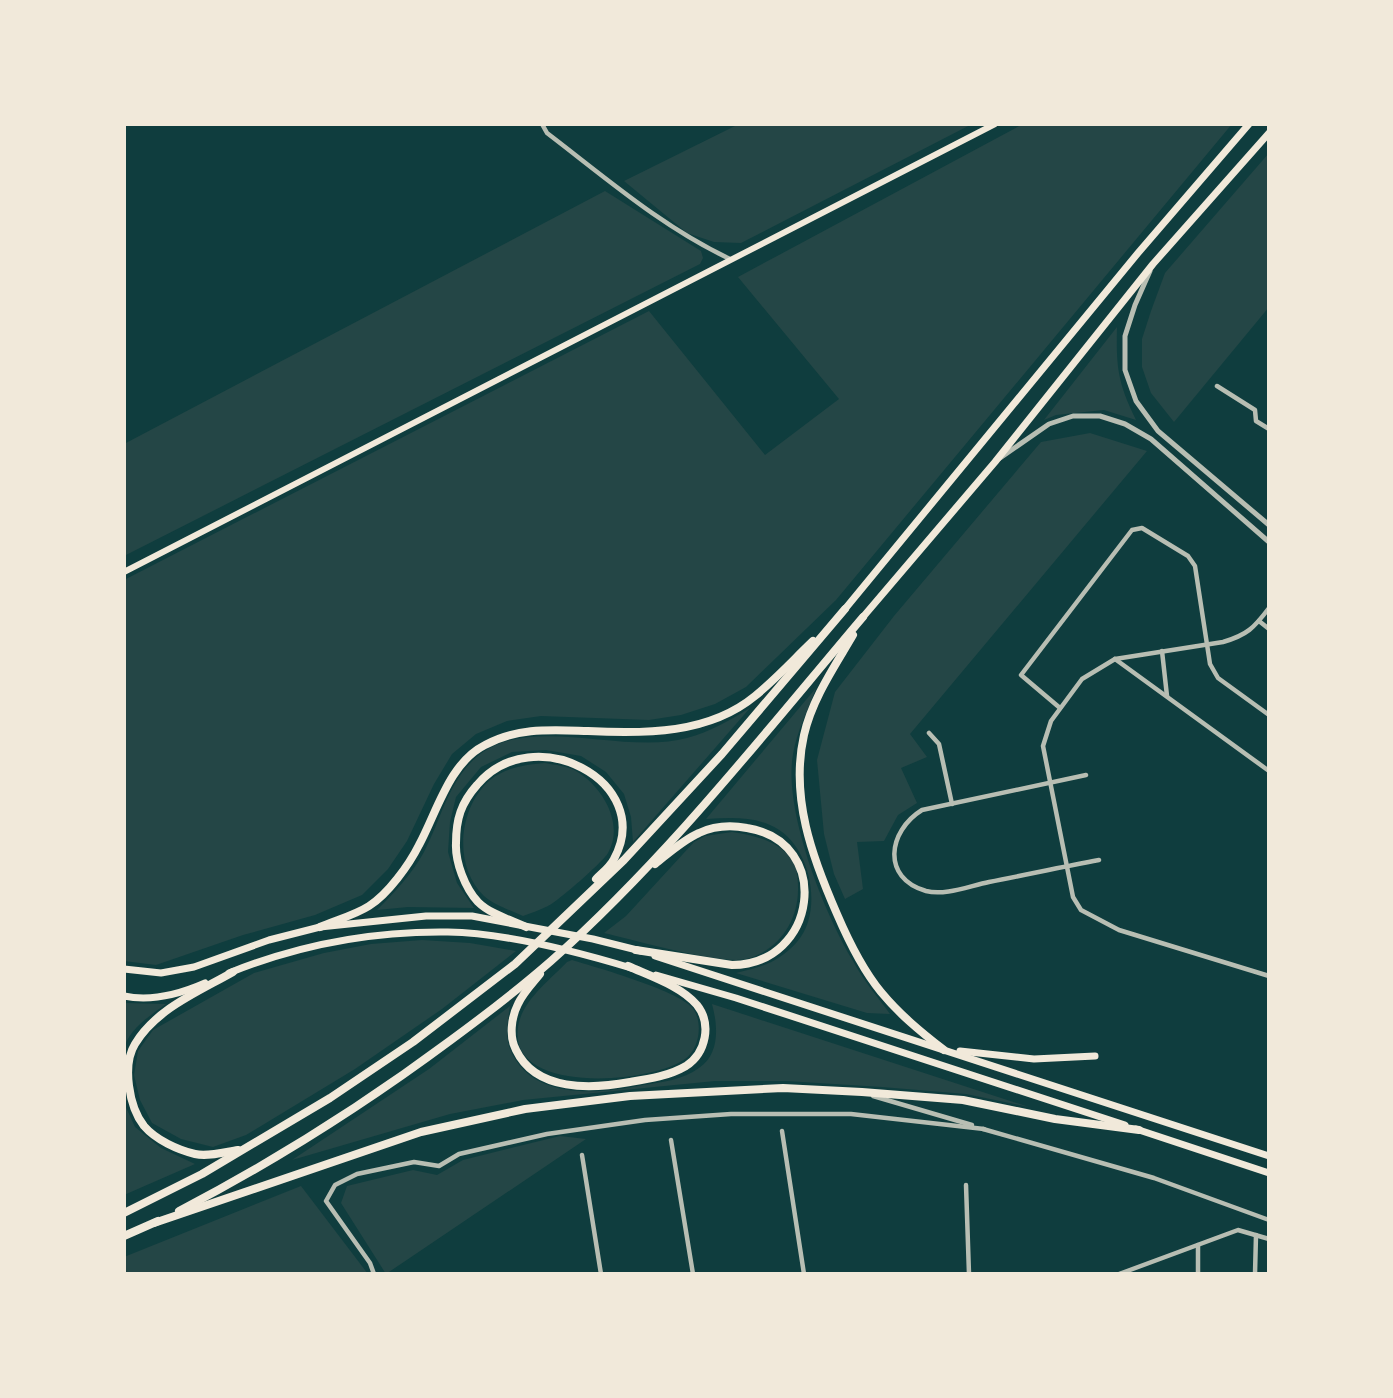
<svg xmlns="http://www.w3.org/2000/svg" width="1393" height="1398" font-family="'Work Sans',sans-serif">
<style>
.green{fill:#244646}
.lines{fill:none;stroke-linecap:round;stroke-linejoin:round}
.minor{stroke:#b8beb3;stroke-width:4.5}
.tertiary{stroke:#b8beb3;stroke-width:5}
.secondary{stroke:#f1e9da;stroke-width:6}
.trunk{stroke:#f1e9da;stroke-width:7}
.motorway{stroke:#f1e9da;stroke-width:8}
</style>
<rect width="100%" height="100%" fill="#0f3d3e"/>
<!-- green -->
<g class="green">
<path d="M739 124H972L741 243 714 242 687 233 624 181Z"/>
<path d="M1023 124H1232L836 600 746 687 715 704 681 715 649 720 541 716 507 721 476 734 452 754 434 784 407 841 388 869 362 895 315 915 243 935 156 965 124 961V580L649 311 765 455 839 399 738 277Z"/>
<path d="M1269 153V307L1174 422 1151 393 1142 367V339L1151 311 1165 273Z"/>
<path d="M605 191 701 251 703 258 700 264 124 556V444Z"/>
<path d="M1117 327C1116 368 1118 383 1136 420L1104 410 1056 415 1044 420Z"/>
<path d="M1090 433 1147 451 910 734 927 757 901 768 917 803 898 815 884 841 857 842 863 889 845 899 834 874 824 834 817 760 835 692 894 616 1041 442Z"/>
<path d="M816 688C808 710 797 731 793 754 783 810 824 913 853 961 863 980 877 996 890 1014L867 1013 736 973C762 967 779 962 797 942 825 910 810 841 770 825 749 816 728 818 706 819Z"/>
<path d="M750 708 633 842 631 817 624 794 606 772 581 756 546 750 512 752 481 767 456 797 450 822 448 852 457 883 474 908 408 907 377 910C395 892 412 874 424 852 442 818 449 776 483 752 536 716 626 755 687 738 710 732 730 720 750 708Z"/>
<path d="M545 763C555 765 568 766 576 771 602 786 625 824 608 853 604 861 556 903 548 906 540 910 531 913 523 916 510 910 494 905 484 896 453 866 458 808 490 780 506 767 525 765 545 763Z"/>
<path d="M732 832C752 835 776 840 790 857 797 866 798 876 798 887 799 920 779 951 746 959 721 965 634 940 604 933L626 916 694 842 705 836Z"/>
<path d="M422 940 470 943 516 951 442 1009 355 1069 246 1135 213 1147 181 1139 152 1123 140 1100 134 1075 138 1051 153 1030 254 973 324 953 371 944Z"/>
<path d="M572 960C595 967 684 992 694 1010 703 1025 699 1049 685 1059 649 1085 496 1096 520 1019 527 997 552 978 567 962Z"/>
<path d="M124 1003 166 1004C151 1015 127 1030 124 1050Z"/>
<path d="M712 1004 1029 1107 966 1094 882 1087 786 1081H715L523 1100 450 1114 292 1160 429 1069 510 1006C508 1019 505 1036 510 1049 531 1101 599 1094 643 1085 662 1082 683 1080 699 1068 720 1054 718 1026 712 1004Z"/>
<path d="M124 1103 135 1127 161 1148 195 1164 124 1195Z"/>
<path d="M560 1136 586 1139 386 1274 341 1203 347 1186 413 1170 437 1175 463 1160Z"/>
<path d="M301 1186 368 1274H124V1257Z"/>
</g>
<g class="lines">
<!-- minor -->
<g class="minor">
<path d="M542 124 547 133C606 178 662 227 730 259"/>
<path d="M1217 386 1255 410 1256 421 1269 429"/>
<path d="M1269 608C1254 628 1247 635 1223 642L1115 659 1082 679 1051 721 1043 746 1073 897 1081 910 1119 930 1269 976"/>
<path d="M1259 621 1269 629"/>
<path d="M1162 651 1167 696"/>
<path d="M1115 659 1269 771"/>
<path d="M1060 708 1021 675 1132 530 1142 528 1188 556 1195 566 1210 664 1218 678 1269 715"/>
<path d="M929 733 939 744 952 804"/>
<path d="M1086 775 922 810C888 831 881 878 926 891 945 896 969 886 989 882 1025 875 1062 867 1099 860"/>
<path d="M873 1096 972 1125"/>
<path d="M983 1129 1154 1178 1269 1220"/>
<path d="M782 1131 804 1274"/>
<path d="M671 1140 693 1274"/>
<path d="M582 1155 601 1274"/>
<path d="M966 1185 969 1274"/>
<path d="M374 1274 370 1263 326 1201 335 1185 357 1174 414 1162 439 1166 459 1154 547 1134 645 1120 731 1114H851L984 1129"/>
<path d="M1119 1274 1238 1230 1269 1239"/>
<path d="M1198 1274V1245"/>
<path d="M1255 1274 1256 1235"/>
</g>
<!-- tertiary -->
<g class="tertiary">
<path d="M1150 271 1135 305 1125 336V370L1136 401 1158 431 1269 525"/>
<path d="M1000 458 1049 424 1073 416H1100L1125 424 1151 439 1269 542"/>
</g>
<!-- secondary -->
<path class="secondary" d="M124 572 995 124"/>
<!-- trunk -->
<g class="trunk">
<path d="M845 609 1138 253 1249 124"/>
<path d="M863 617 995 462 1153 264 1269 133"/>
<path d="M655 956 1269 1156"/>
<path d="M124 969 161 973 194 967 269 940 320 927 426 916H472L593 939 641 951"/>
<path d="M229 973C298 945 373 931 448 932 504 933 578 952 631 968"/>
<path d="M656 975 736 998 1125 1125"/>
<path d="M124 996C152 1002 180 994 205 983"/>
<path d="M960 1051 1034 1059 1095 1056"/>
<path d="M1136 1129 1269 1173"/>
</g>
<!-- motorway -->
<g class="motorway">
<path d="M853 635C835 666 812 699 804 735 790 797 812 857 837 914 849 942 862 969 881 992 900 1015 921 1032 944 1050"/>
<path d="M320 927C336 920 355 915 369 906 388 894 409 865 419 845 437 812 449 763 485 745 518 727 552 730 588 731 645 734 709 734 755 696 776 679 794 659 813 641"/>
<path d="M526 927C511 920 490 914 478 902 465 888 455 862 456 843 456 819 461 803 477 785 533 718 656 782 614 859 610 867 602 873 596 879"/>
<path d="M636 950 732 965C817 965 834 842 747 828 731 825 714 826 699 833 683 840 669 853 655 864"/>
<path d="M233 972C198 992 156 1009 135 1044 122 1065 129 1107 144 1126 156 1140 178 1150 195 1154 208 1157 225 1152 238 1150"/>
<path d="M540 974C532 984 523 993 518 1004 511 1018 509 1037 516 1050 536 1092 592 1089 630 1082 649 1079 669 1076 686 1066 706 1053 712 1024 697 1005 681 986 650 976 628 966"/>
<path d="M179 1211C275 1161 365 1104 451 1040 485 1015 519 989 551 961 667 858 763 735 863 617"/>
<path d="M124 1213 202 1174 330 1098 413 1042 515 964 624 860 722 754 845 609"/>
<path d="M154 1223 421 1132 525 1109 630 1096 783 1088 862 1092 963 1100 1055 1119 1139 1130"/>
<path d="M124 1236 158 1221"/>
</g>
</g>
<!-- border -->
<rect width="1393" height="1398" fill="none" stroke="#f1e9da" stroke-width="252"/>
</svg>
